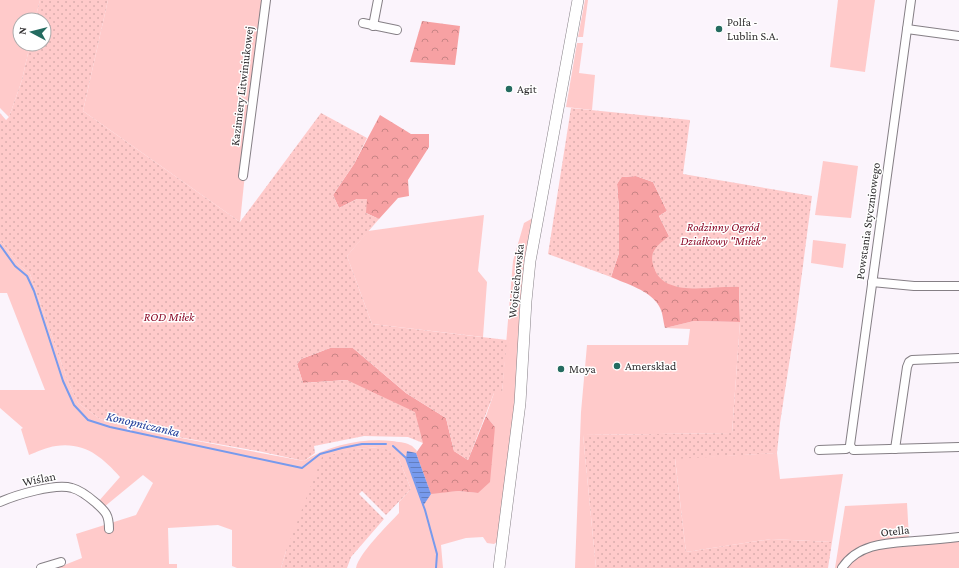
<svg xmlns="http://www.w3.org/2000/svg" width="959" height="568" font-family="'Crimson Pro',serif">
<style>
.grass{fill:#ffcaca}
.forest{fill:url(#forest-crowns)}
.garden{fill:url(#garden-dots)}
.water{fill:url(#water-rules)}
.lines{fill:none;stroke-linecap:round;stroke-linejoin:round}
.stream{stroke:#779aed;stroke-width:2}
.street-casing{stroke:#857f85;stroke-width:10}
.secondary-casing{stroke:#857f85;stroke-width:12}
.street{stroke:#fff;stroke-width:8}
.secondary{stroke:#fff;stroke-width:11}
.poi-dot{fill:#246b60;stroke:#fff;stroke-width:1.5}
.labels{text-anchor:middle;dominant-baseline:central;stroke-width:3;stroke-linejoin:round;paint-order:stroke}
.poi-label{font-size:12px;fill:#302e30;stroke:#fff;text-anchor:start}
.street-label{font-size:12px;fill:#302e30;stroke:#fff}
.park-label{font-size:12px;font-style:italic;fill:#8a0826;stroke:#fff}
.water-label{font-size:13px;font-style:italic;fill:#1e3c9a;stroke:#fff}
</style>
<defs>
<pattern id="forest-crowns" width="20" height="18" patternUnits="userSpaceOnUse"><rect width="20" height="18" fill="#f7a1a3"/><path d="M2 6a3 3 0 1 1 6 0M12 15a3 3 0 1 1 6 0" fill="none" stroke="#c88485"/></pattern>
<pattern id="garden-dots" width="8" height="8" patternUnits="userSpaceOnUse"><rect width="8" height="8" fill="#ffcaca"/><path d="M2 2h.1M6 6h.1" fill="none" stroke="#dbaeae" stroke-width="1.8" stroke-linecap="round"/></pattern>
<pattern id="water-rules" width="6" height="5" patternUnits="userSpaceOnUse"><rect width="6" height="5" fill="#779aed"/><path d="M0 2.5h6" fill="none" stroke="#627ec0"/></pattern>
</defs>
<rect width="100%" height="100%" fill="#fbf4fc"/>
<!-- grass -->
<g class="grass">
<path d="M0 0H40L35 20H20V44H30L22 80 9 117 0 108Z"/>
<path d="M108 0H263L240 222 83 111Z"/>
<path d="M585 0H588L583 37H578Z"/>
<path d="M838 0H875L865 72 830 67Z"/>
<path d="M577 43H583L579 73 595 75 592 110 566 107Z"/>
<path d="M823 161 858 166 851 218 815 215Z"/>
<path d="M484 215 478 271 487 282 483 337 372 324 347 256 368 231Z"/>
<path d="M533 218 516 400 497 542 494 544 487 543 483 537 466 538 441 545 443 568H356C359 553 388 525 399 513V502L411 489 399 459 393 452 378 447 356 449 286 551 281 568H237L232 566V530L218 525 168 528 169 564H177V568H57L82 558 76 534 136 515 153 483 143 475 104 507 98 502 120 477C102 457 85 442 56 446 47 447 37 452 29 455L21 429 23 428 0 408V390H45L7 293H0V240L18 264 30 274 68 382 78 403 100 419 133 429 304 461C329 445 363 438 392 441 398 442 405 442 410 445 413 446 415 449 417 451L416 453 431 493 458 491 478 493 495 427 486 416 494 393 502 392 513 261 524 223Z"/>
<path d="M813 240 846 244 843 268 811 263Z"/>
<path d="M694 321 740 322 732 433 583 435 596 568H575L581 412 587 345H688L690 329 665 328Z"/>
<path d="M777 453 780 479 843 474 832 542 771 539 686 552 675 458Z"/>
<path d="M907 503 909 538 959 533V568H835L845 506Z"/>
</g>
<!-- forest -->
<g class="forest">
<path d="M422 21 460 26 455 65 410 62Z"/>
<path d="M380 115 411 134H429V147L408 180 409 196 398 198 379 219 366 213 357 199 339 208 333 195 354 164Z"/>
<path d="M636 176 653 182 667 211 659 216 669 236 715 287 739 286 740 322 694 321 665 328C663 321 663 312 659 306 650 290 626 284 611 277L619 253V210L617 184 621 177Z"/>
<path d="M330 348H353L406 393 446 418 454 451 468 460 486 416 495 427 490 482 478 493 458 491 431 494 416 453 423 443 347 380 303 383 297 364 301 359Z"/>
</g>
<!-- garden -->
<g class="garden">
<path d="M40 0H108L83 111 240 222 321 113 367 138 354 164 333 195 339 208 357 199H367L366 213 379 219 347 256 372 324 507 340 502 393H494L468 460 454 451 446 418 406 393 353 348H330L301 359 297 364 303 383 347 380 415 412 423 443 408 437 364 436 314 446 315 453 304 461 258 451 133 429 100 419 78 403 68 382 30 274 18 264 0 240V113L6 120 9 117 22 80 30 44H44V20H35Z"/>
<path d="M571 108 690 120 683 174 812 196 796 319 780 423 777 453 675 459 686 552 771 539 832 542 828 568H596L583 435 732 433 740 322 739 287C714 285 665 299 654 268 648 251 657 246 669 236L659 216 667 211 653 182 636 176 622 177 617 184 619 210V253L611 277 548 254Z"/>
<path d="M379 447 394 452 399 459 411 489 386 515 362 491 359 494 384 519 351 557 347 568H281L286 551 322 457 356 449Z"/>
</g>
<!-- water -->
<path class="water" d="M407 451 416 453 431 494 423 506 406 458Z"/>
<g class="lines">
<!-- stream -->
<g class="stream">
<path d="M0 245 15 266 27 276 34 291 63 381 74 405 88 420 110 427 302 468 320 454 342 448 362 444H386"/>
<path d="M393 446 406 458 425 510 437 554 436 568"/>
</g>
<defs>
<g id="street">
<path d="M911 0 850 445 853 450H855L959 447"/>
<path d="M363 23 397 30"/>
<path d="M373 26 378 0"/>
<path d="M907 29 959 36"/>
<path d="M243 176 266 0"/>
<path d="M872 282 914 286H959"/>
<path d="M895 449 907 367 909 362 912 360 959 358"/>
<path d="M819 450 846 449"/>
<path d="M0 502C16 495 55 483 72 488 80 490 89 497 96 503 106 512 109 515 109 529"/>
<path d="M41 568 61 562"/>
<path d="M842 568C858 543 889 543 915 541 930 540 944 539 959 537"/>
</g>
<path id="secondary" d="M499 568 520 403 526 301 530 261 578 0"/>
</defs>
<!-- street casing -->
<use href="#street" class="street-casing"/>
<!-- secondary casing -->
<use href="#secondary" class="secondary-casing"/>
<!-- street -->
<use href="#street" class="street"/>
<!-- secondary -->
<use href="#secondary" class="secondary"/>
</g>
<!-- markers -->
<g class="poi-dot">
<circle cx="719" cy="29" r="4"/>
<circle cx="509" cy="89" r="4"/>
<circle cx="617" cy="366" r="4"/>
<circle cx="561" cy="369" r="4"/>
</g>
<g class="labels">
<!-- poi labels -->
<g class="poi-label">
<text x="727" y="22">Polfa -<tspan x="727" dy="14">Lublin S.A.</tspan></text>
<text x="517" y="89">Agit</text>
<text x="625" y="366">Amerskład</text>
<text x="569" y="369">Moya</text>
</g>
<!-- street labels -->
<g class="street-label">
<text transform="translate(242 86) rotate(-83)">Kazimiery Litwiniukowej</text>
<text transform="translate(868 221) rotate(-82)">Powstania Styczniowego</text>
<text transform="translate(516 281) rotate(-84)">Wojciechowska</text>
<text transform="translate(39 479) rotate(-11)">Wiślan</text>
<text transform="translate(895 531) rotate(-6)">Otella</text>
</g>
<!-- park labels -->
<g class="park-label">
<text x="723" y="227">Rodzinny Ogród<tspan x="723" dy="14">Działkowy "Miłek"</tspan></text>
<text x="169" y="317">ROD Miłek</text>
</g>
<!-- water labels -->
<g class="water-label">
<text transform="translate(143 424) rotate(13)">Konopniczanka</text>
</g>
</g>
<!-- north arrow -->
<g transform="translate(32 32) rotate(277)"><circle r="19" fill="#ffffff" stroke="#acabac"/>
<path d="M0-3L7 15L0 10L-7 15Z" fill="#246b60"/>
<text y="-6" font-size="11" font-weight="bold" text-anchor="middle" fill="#302e30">N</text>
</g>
</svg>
